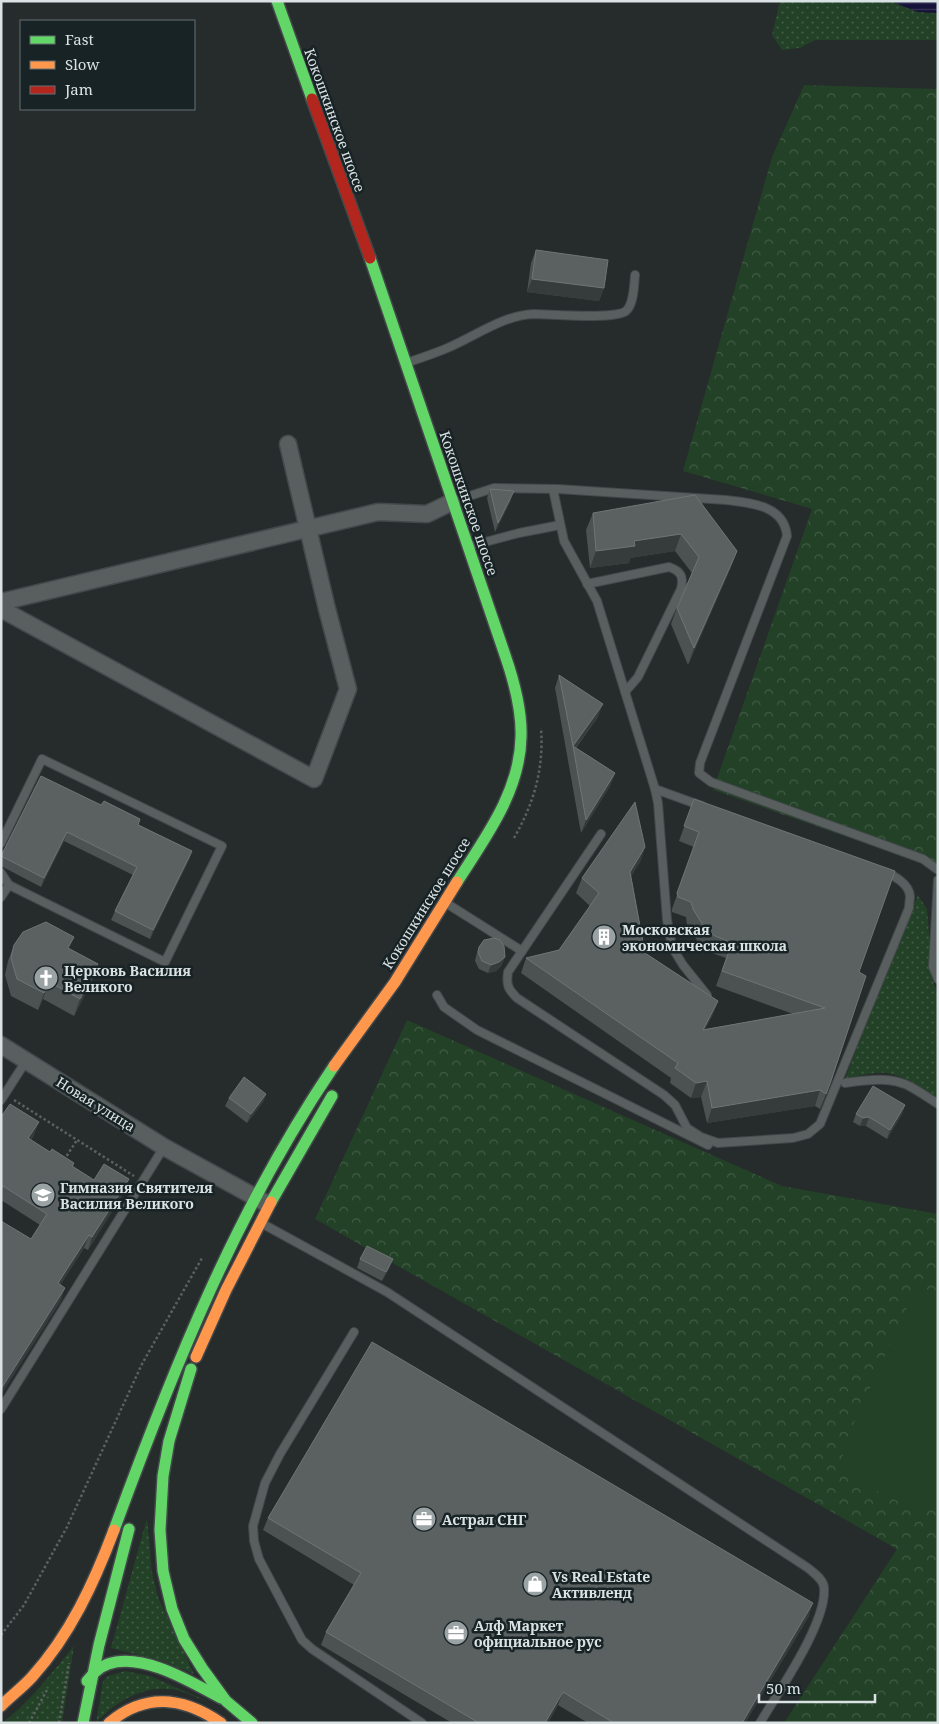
<svg xmlns="http://www.w3.org/2000/svg" width="939" height="1724" font-family="'Noto Serif',serif">
<style>
.grass{fill:url(#grass-dots)}
.forest{fill:url(#forest-crowns)}
.park{fill:#224126}
.water{fill:url(#water-rules)}
.lines{fill:none;stroke-linecap:round;stroke-linejoin:round}
.lane-casing{stroke:#43484a;stroke-width:10}
.street-casing{stroke:#43484a;stroke-width:19}
.fast-casing{stroke:#43484a;stroke-width:14}
.slow-casing{stroke:#43484a;stroke-width:14}
.jam-casing{stroke:#43484a;stroke-width:14}
.path{stroke:#5c6061;stroke-width:2.5;stroke-dasharray:2.5 2.5;stroke-linecap:butt}
.lane{stroke:#595e5f;stroke-width:8}
.street{stroke:#595e5f;stroke-width:16}
.fast{stroke:#63d668;stroke-width:11}
.slow{stroke:#ff974d;stroke-width:11}
.jam{stroke:#b3261e;stroke-width:11}
.wall{fill:#4c5151}
.shaded-wall{fill:#363b3c}
.building{fill:#5b6161;stroke:#6f7575}
.labels{text-anchor:middle;dominant-baseline:central;stroke-width:5;stroke-linejoin:round;paint-order:stroke}
.street-label{font-size:14px;fill:#dae2e4;stroke:#182326}
.poi-label{font-size:14px;font-weight:bold;fill:#dae2e4;stroke:#182326;text-anchor:start}
</style>
<defs>
<pattern id="grass-dots" width="8" height="8" patternUnits="userSpaceOnUse" patternTransform="scale(1.25)"><rect width="8" height="8" fill="#224126"/><path d="M2 2h.1M6 6h.1" fill="none" stroke="#425c45" stroke-width="1.8" stroke-linecap="round"/></pattern>
<pattern id="forest-crowns" width="20" height="18" patternUnits="userSpaceOnUse" patternTransform="scale(1.25)"><rect width="20" height="18" fill="#224126"/><path d="M2 6a3 3 0 1 1 6 0M12 15a3 3 0 1 1 6 0" fill="none" stroke="#425c45"/></pattern>
<pattern id="water-rules" width="6" height="5" patternUnits="userSpaceOnUse" patternTransform="scale(1.25)"><rect width="6" height="5" fill="#171239"/><path d="M0 2.5h6" fill="none" stroke="#383456"/></pattern>
</defs>
<rect width="100%" height="100%" fill="#262b2c"/>
<!-- grass -->
<g class="grass">
<path d="M780 1H890L918 12 938 13V40H815L800 48 782 50 772 35Z"/>
<path d="M918 895 927 909 933 981 938 994V1099C923 1091 909 1078 892 1074 877 1070 860 1076 845 1079L887 969Z"/>
<path d="M147 1518 152 1572 158 1597 194 1674 162 1661 111 1648Z"/>
<path d="M74 1646 62 1723H2C30 1702 52 1672 74 1646Z"/>
<path d="M125 1671 150 1676 209 1702C199 1699 190 1694 180 1691 148 1682 117 1700 96 1723L103 1681 108 1676Z"/>
</g>
<!-- forest -->
<g class="forest">
<path d="M804 85 938 89V879L933 867 713 790 812 509 683 471 772 157Z"/>
<path d="M407 1020 782 1186 938 1214V1723H784L897 1549 315 1219Z"/>
</g>
<!-- park -->
<path class="park" d="M926 1289 938 1293V1506L915 1509 855 1481 845 1470 842 1449 911 1299 916 1292Z"/>
<!-- water -->
<path class="water" d="M890 1H938V13L918 12Z"/>
<g class="lines">
<defs>
<g id="lane">
<path d="M409 362C421 358 433 354 445 349 473 338 502 315 534 314 551 314 614 320 626 311 634 304 634 285 635 275"/>
<path d="M553 489 564 541 597 601 655 789 658 803 667 920 671 941 675 952 683 965 707 995"/>
<path d="M454 501 494 488 558 489 726 500C751 503 784 505 787 536L700 763 699 773 711 782 923 859 938 870"/>
<path d="M470 546 519 533 560 525"/>
<path d="M587 584 669 567C681 571 684 577 681 589L638 677 625 692"/>
<path d="M655 789 702 806"/>
<path d="M601 834 508 972C506 985 508 989 517 998L664 1095 675 1105 687 1128 701 1137 718 1143 793 1138 808 1134 820 1124 909 908C909 904 910 899 910 896 909 884 894 875 884 872"/>
<path d="M1 843 42 759 222 846 165 962 9 885 1 873"/>
<path d="M938 880 933 967 938 979"/>
<path d="M1 897 9 885"/>
<path d="M446 903 522 951"/>
<path d="M437 995 444 1007 477 1030 708 1145"/>
<path d="M845 1083C867 1080 891 1076 911 1087 920 1092 929 1098 938 1104"/>
<path d="M1 1100 26 1061"/>
<path d="M263 1224 387 1292 808 1568C814 1573 824 1580 824 1588 827 1623 778 1692 760 1723"/>
<path d="M354 1332 280 1454 265 1483 253 1526 254 1541 259 1559 302 1640 312 1649 422 1723"/>
<path d="M1 1409 164 1147"/>
</g>
<g id="street">
<path d="M1 602 378 512 427 514 452 502"/>
<path d="M1 609 314 779 348 689 327 609 288 444"/>
<path d="M1 1045 164 1147 264 1202"/>
</g>
<g id="fast">
<path d="M277 1 312 99"/>
<path d="M370 258 505 655C514 681 522 709 521 737 520 792 485 838 457 882"/>
<path d="M271 1202 332 1096"/>
<path d="M191 1369 169 1441 163 1476 160 1530 163 1571 172 1609 184 1639 202 1668 226 1701 252 1723"/>
<path d="M114 1530C173 1369 237 1209 334 1066"/>
<path d="M87 1681C93 1674 99 1667 108 1664 143 1652 191 1682 221 1698"/>
<path d="M83 1723 99 1645 129 1529"/>
</g>
<g id="slow">
<path d="M334 1066 395 982 457 882"/>
<path d="M196 1357 226 1290 271 1202"/>
<path d="M1 1706C11 1696 23 1687 32 1677 70 1635 94 1583 114 1530"/>
<path d="M109 1723C146 1692 183 1697 221 1723"/>
</g>
<path id="jam" d="M312 99 370 258"/>
</defs>
<!-- lane casing -->
<use href="#lane" class="lane-casing"/>
<!-- street casing -->
<use href="#street" class="street-casing"/>
<!-- fast casing -->
<use href="#fast" class="fast-casing"/>
<!-- slow casing -->
<use href="#slow" class="slow-casing"/>
<!-- jam casing -->
<use href="#jam" class="jam-casing"/>
<!-- path -->
<g class="path">
<path d="M514 838C534 803 544 769 541 728"/>
<path d="M14 1100 134 1176"/>
<path d="M64 1160 77 1140"/>
<path d="M1 1635 24 1605 67 1527 142 1364 202 1258"/>
<path d="M29 1723 47 1690"/>
<path d="M59 1723 69 1663"/>
</g>
<!-- lane -->
<use href="#lane" class="lane"/>
<!-- street -->
<use href="#street" class="street"/>
<!-- fast -->
<use href="#fast" class="fast"/>
<!-- slow -->
<use href="#slow" class="slow"/>
<!-- jam -->
<use href="#jam" class="jam"/>
</g>
<!-- wall -->
<g class="wall">
<path d="M536 250 604 288 599 301 527 292 531 263Z"/>
<path d="M490 489 511 500 495 532 487 498Z"/>
<path d="M695 495 737 551 731 567 688 665 671 624 677 608 692 573 675 551 630 558 629 563 590 568 586 530 593 513Z"/>
<path d="M559 675 598 717 576 748 615 773 610 786 581 833 555 688Z"/>
<path d="M41 776 192 851 189 860 150 939 111 920 115 911 133 875 64 841 41 887 1 866V856Z"/>
<path d="M694 799 859 972 825 1097 820 1109 815 1106 707 1123 701 1097 691 1098 670 1083 671 1078 521 973 526 958 559 950 590 906 576 893 582 878 645 847 640 862 631 876 645 953 718 1001 712 1016 705 1029 793 1014 716 986 726 958 709 952 701 946 687 925 686 917 672 912V909L694 847 679 841Z"/>
<path d="M14 945 70 949 98 964 92 981 74 1016 43 999 38 1010 11 996 5 975 8 961Z"/>
<path d="M479 947 505 957 501 966 496 971 488 973 479 969 475 961 476 956Z"/>
<path d="M266 1094 263 1102 247 1123 225 1106 229 1098Z"/>
<path d="M905 1105 902 1114 887 1139 866 1126H860L853 1122 856 1114Z"/>
<path d="M1 1117 34 1135 31 1140 50 1152 74 1163 73 1167 94 1180 129 1179 124 1192 88 1250 84 1248 60 1285 61 1301 31 1239 40 1225 1 1200Z"/>
<path d="M360 1259 390 1267 382 1281 357 1268Z"/>
<path d="M268 1518 809 1616 745 1723H588L558 1705 548 1723H452L321 1645 326 1632 354 1585 263 1530Z"/>
</g>
<!-- shaded-wall -->
<g class="shaded-wall">
<path d="M532 279 604 288 599 301 527 292Z"/>
<path d="M514 491 511 500 495 532 498 523Z"/>
<path d="M681 534 675 551 630 558 629 563 590 568 596 551 634 541Z"/>
<path d="M737 551 731 567 688 665 694 648Z"/>
<path d="M603 704 598 717 573 751V746Z"/>
<path d="M615 773 610 786 581 833 586 820Z"/>
<path d="M67 832 64 841 41 887 44 878Z"/>
<path d="M645 847 640 862 625 887 630 872Z"/>
<path d="M192 851 189 860 150 939 153 930Z"/>
<path d="M505 957 501 966 496 971 488 973 491 965Z"/>
<path d="M98 964 92 981 74 1016 80 999Z"/>
<path d="M49 982 43 999 38 1010 44 993Z"/>
<path d="M718 1001 712 1016 697 1045 703 1030Z"/>
<path d="M707 1081 701 1097 691 1098 696 1083Z"/>
<path d="M820 1090 815 1106 707 1123 712 1108Z"/>
<path d="M266 1094 263 1102 247 1123 251 1114Z"/>
<path d="M905 1105 902 1114 887 1139 890 1130Z"/>
<path d="M869 1117 866 1126H860L863 1118Z"/>
<path d="M39 1122 34 1135 24 1151 28 1138Z"/>
<path d="M129 1179 124 1192 88 1250 92 1237Z"/>
<path d="M89 1235 84 1248 53 1296 58 1283Z"/>
<path d="M393 1259 390 1267 382 1281 386 1272Z"/>
<path d="M65 1288 61 1301 1 1395V1389Z"/>
<path d="M813 1603 809 1616 745 1723H742Z"/>
<path d="M563 1692 558 1705 548 1723H545Z"/>
</g>
<!-- building -->
<g class="building">
<path d="M536 250 608 260 604 288 532 279Z"/>
<path d="M490 489 514 491 498 523Z"/>
<path d="M695 495 737 551 694 648 677 608 699 557 681 534 634 541 635 546 596 551 593 513Z"/>
<path d="M559 675 603 704 573 746Z"/>
<path d="M573 746 615 773 586 820Z"/>
<path d="M41 776 101 805 104 801 140 819 138 825 192 851 153 930 115 911 137 867 67 832 44 878 1 856Z"/>
<path d="M694 799 895 871 859 972 866 976 831 1081 826 1094 820 1090 712 1108 707 1081 696 1083 675 1068 678 1063 526 958 559 950 599 893 582 878 635 802 645 847 630 872 645 953 718 1001 703 1030 825 1008 722 971 732 943 715 936 706 930 693 909 691 902 678 897 677 893 699 832 684 826Z"/>
<path d="M46 922 74 937 68 948 98 964 80 999 49 982 44 993 17 979 11 958 14 945 23 932Z"/>
<path d="M494 938 500 940 504 946 505 957 499 962 491 965 482 961 478 952 479 947 484 940Z"/>
<path d="M244 1077 266 1094 251 1114 229 1098Z"/>
<path d="M873 1086 905 1105 890 1130 869 1117 863 1118 856 1114Z"/>
<path d="M10 1104 39 1122 28 1138 50 1152 52 1149 74 1163 72 1166 94 1180 104 1164 129 1179 92 1237 89 1235 58 1283 65 1288 1 1389V1221L31 1239 47 1214 3 1186 1 1189V1117Z"/>
<path d="M367 1246 393 1259 386 1272 360 1259Z"/>
<path d="M372 1342 813 1603 742 1723H614L563 1692 545 1723H479L326 1632 361 1573 268 1518Z"/>
</g>
<!-- icons -->
<defs>
<symbol id="building-disc" viewBox="-11 -11 22 22"><circle r="9.5" fill="#9ba2a4" stroke="#182326"/><path d="M-4-6H4V6H1V3H-1V6H-4ZM-2.5-4.3h1.7v1.8h-1.7ZM.8-4.3h1.7v1.8H.8ZM-2.5-1h1.7V.8h-1.7ZM.8-1h1.7V.8H.8Z" fill="#fff"/></symbol>
<symbol id="church-disc" viewBox="-11 -11 22 22"><circle r="9.5" fill="#9ba2a4" stroke="#182326"/><path d="M-1.2-6h2.4v3.5h3.3v2.4h-3.3V6h-2.4V-.1h-3.3v-2.4h3.3Z" fill="#fff"/></symbol>
<symbol id="school-disc" viewBox="-11 -11 22 22"><circle r="9.5" fill="#9ba2a4" stroke="#182326"/><path d="M0-5L7-2L0 1L-7-2ZM-4 1L0 2.5L4 1V4Q0 6-4 4Z" fill="#fff"/></symbol>
<symbol id="office-disc" viewBox="-11 -11 22 22"><circle r="9.5" fill="#9ba2a4" stroke="#182326"/><path d="M-6-3h4V-5.5h4V-3h4V5H-6ZM-1-4.5V-3h2v-1.5ZM-6 0V1H6V0Z" fill="#fff"/></symbol>
<symbol id="shop-disc" viewBox="-11 -11 22 22"><circle r="9.5" fill="#9ba2a4" stroke="#182326"/><path d="M-5-2.5h2.3a2.7 3.5 0 0 1 5.4 0H5L5.5 6h-11ZM-1.5-2.5h3a1.5 2.3 0 0 0-3 0Z" fill="#fff"/></symbol>
</defs>
<g fill-rule="evenodd">
<use href="#building-disc" x="590" y="923" width="28" height="28"/>
<use href="#church-disc" x="32" y="964" width="28" height="28"/>
<use href="#school-disc" x="29" y="1181" width="28" height="28"/>
<use href="#office-disc" x="410" y="1505" width="28" height="28"/>
<use href="#shop-disc" x="521" y="1570" width="28" height="28"/>
<use href="#office-disc" x="442" y="1619" width="28" height="28"/>
</g>
<g class="labels">
<!-- street labels -->
<g class="street-label">
<text transform="translate(335 120) rotate(70)">Кокошкинское шоссе</text>
<text transform="translate(469 503) rotate(71)">Кокошкинское шоссе</text>
<text transform="translate(426 903) rotate(-58)">Кокошкинское шоссе</text>
<text transform="translate(96 1104) rotate(32)">Новая улица</text>
</g>
<!-- poi labels -->
<g class="poi-label">
<text x="622" y="929">Московская<tspan x="622" dy="16">экономическая школа</tspan></text>
<text x="64" y="970">Церковь Василия<tspan x="64" dy="16">Великого</tspan></text>
<text x="60" y="1187">Гимназия Святителя<tspan x="60" dy="16">Василия Великого</tspan></text>
<text x="442" y="1519">Астрал СНГ</text>
<text x="552" y="1576">Vs Real Estate<tspan x="552" dy="16">Активленд</tspan></text>
<text x="474" y="1625">Алф Маркет<tspan x="474" dy="16">официальное рус</tspan></text>
</g>
</g>
<!-- border -->
<rect width="939" height="1724" fill="none" stroke="#dae2e4" stroke-width="5"/>
<!-- legend -->
<rect x="20" y="20" width="175" height="90" fill="#182326" stroke="#666f72"/>
<rect x="30" y="36" width="25" height="8" fill="#63d668" stroke="#666f72"/>
<text x="65" y="45" font-size="15" fill="#dae2e4">Fast</text>
<rect x="30" y="61" width="25" height="8" fill="#ff974d" stroke="#666f72"/>
<text x="65" y="70" font-size="15" fill="#dae2e4">Slow</text>
<rect x="30" y="86" width="25" height="8" fill="#b3261e" stroke="#666f72"/>
<text x="65" y="95" font-size="15" fill="#dae2e4">Jam</text>
<!-- scale -->
<path d="M759 1694v8h116v-8" fill="none" stroke="#dae2e4" stroke-width="2.5"/>
<text x="766" y="1694" font-size="15" fill="#dae2e4" stroke="#182326" stroke-width="4" paint-order="stroke">50 m</text>
</svg>
